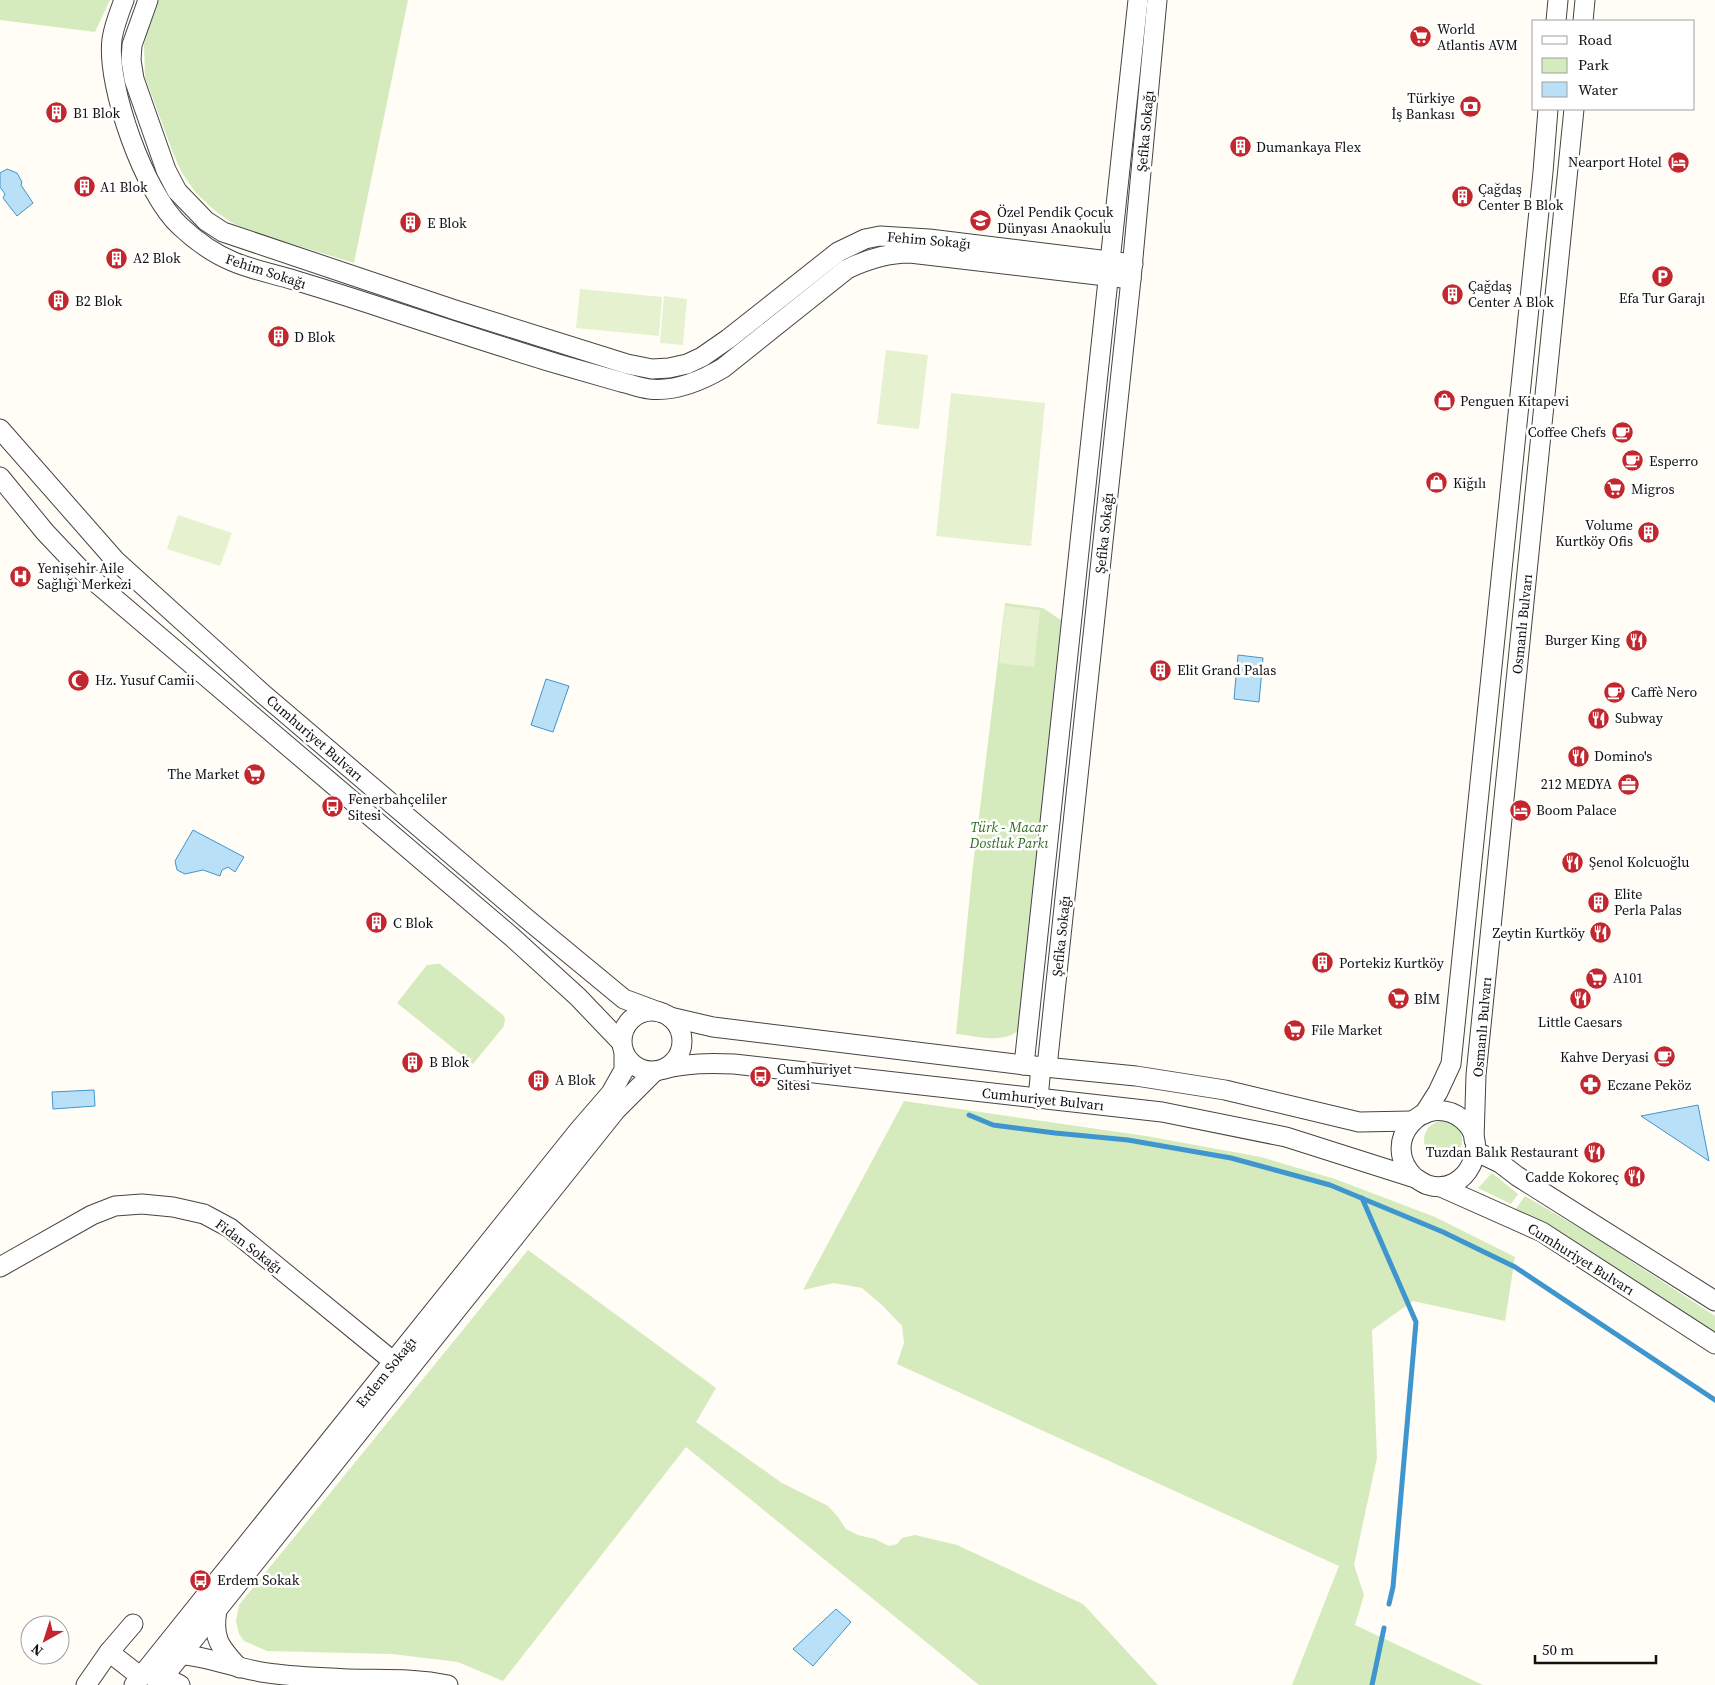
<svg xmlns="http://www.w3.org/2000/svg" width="1715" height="1685" font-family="'Source Serif 4',serif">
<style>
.green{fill:#d5ebbd}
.pitch{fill:#e6f2cf}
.water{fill:#b9e0f7;stroke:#3f96cf}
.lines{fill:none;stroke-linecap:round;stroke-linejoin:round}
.stream{stroke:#3f96cf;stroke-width:5}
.minor-casing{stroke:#444;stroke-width:21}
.minor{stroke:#fff;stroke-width:19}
.labels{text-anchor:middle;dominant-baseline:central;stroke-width:5;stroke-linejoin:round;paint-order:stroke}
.poi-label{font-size:14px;fill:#111;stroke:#fff;text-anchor:start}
.street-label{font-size:14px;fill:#111;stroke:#fff}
.park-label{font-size:14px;font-style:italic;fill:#2f6b1f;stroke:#fff}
</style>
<rect width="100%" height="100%" fill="#fffdf5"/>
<!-- green -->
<g class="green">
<path d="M0 0H110L95 32 0 20Z"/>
<path d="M159 0H408L354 263 250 231 232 223 214 210 196 193 182 173 173 153 145 77 144 44 149 24Z"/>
<path d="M1005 603 1043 608 1061 620 1022 1026C1008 1046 977 1036 956 1034L972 874Z"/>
<path d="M436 964H440L503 1015 505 1019 504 1026 473 1064 397 1003 427 965Z"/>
<path d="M904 1101 1146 1136 1261 1157 1335 1179 1435 1217 1515 1257 1505 1321 1413 1301 1372 1330 1377 1458 1354 1565 1364 1595 1355 1625 1483 1685H1292L1339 1566 897 1364 904 1343 902 1326 883 1306 862 1288 834 1283 803 1290Z"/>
<circle cx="1443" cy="1140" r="19"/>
<path d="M1492 1173 1518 1194 1511 1204 1478 1188Z"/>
<path d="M1525 1196 1593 1236 1715 1316V1334L1515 1210Z"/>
<path d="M528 1250 716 1388 696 1422 782 1483 828 1506 838 1517 846 1529 858 1535 875 1539 889 1546 897 1544 902 1538 915 1535 957 1545 1083 1604 1158 1685H979L686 1447 503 1681 458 1662 392 1654 267 1651 244 1641 239 1634 236 1621 239 1605Z"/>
</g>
<!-- pitch -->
<g class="pitch">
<path d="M580 289 662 297 659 336 576 328Z"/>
<path d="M664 296 687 299 683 345 660 343Z"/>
<path d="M886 350 928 355 919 429 877 424Z"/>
<path d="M951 393 1045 403 1031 546 936 536Z"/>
<path d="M178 515 232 533 220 566 167 549Z"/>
<path d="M1005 606 1040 610 1034 667 999 663Z"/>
</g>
<!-- water -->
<g class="water">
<path d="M7 169 17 173 22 182 21 185 33 203 17 216 3 198 5 194 0 187V173Z"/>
<path d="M1238 655 1263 658 1259 702 1234 699Z"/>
<path d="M546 679 569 686 553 732 531 725Z"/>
<path d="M193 830 244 857 235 872 228 867 222 870 220 876 203 870 185 874 177 870 175 861Z"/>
<path d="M94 1090 95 1106 53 1109 52 1092Z"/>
<path d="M1698 1105 1709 1161 1641 1116Z"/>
<path d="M836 1609 851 1622 813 1666 793 1649Z"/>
</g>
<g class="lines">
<!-- stream -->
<g class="stream">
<path d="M969 1115 993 1125 1055 1133 1128 1140 1231 1158 1330 1185 1443 1232 1515 1267 1715 1400"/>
<path d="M1362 1198 1416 1322 1393 1587 1389 1604"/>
<path d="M1372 1685 1384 1628"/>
</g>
<defs>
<g id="minor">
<path d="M124 0C119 13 114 26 112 39 106 86 145 194 180 226 196 241 214 254 234 262 253 270 274 274 294 280 327 290 359 300 392 311 447 329 502 347 558 364 579 370 600 376 621 382 630 384 640 388 649 389 675 392 701 381 723 368L847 269C868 259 887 253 910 253L1131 279"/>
<path d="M148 0 132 45 131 60 134 79 166 170 177 191 206 221 223 232 455 310 627 364 652 369 669 368 687 364 702 357 728 339 838 252 865 239 880 236 929 239 1133 264"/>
<path d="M1556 21 1558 0"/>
<path d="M1583 21 1585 0"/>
<path d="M0 429 115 560 263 694 527 919 624 999 659 1012"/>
<path d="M0 477 45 532 80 569 512 937 578 997 621 1042"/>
<circle cx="652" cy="1041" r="30"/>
<path d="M670 1017 713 1027 1024 1065 1136 1076 1225 1090 1359 1122 1412 1121"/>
<path d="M1024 1065 1138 0"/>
<path d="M1047 1067 1131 279 1157 0"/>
<path d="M664 1069C688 1063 710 1063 734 1064L1162 1112 1286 1137 1415 1178C1419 1180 1424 1184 1428 1185 1466 1197 1493 1143 1462 1119 1425 1090 1377 1142 1415 1178"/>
<path d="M1038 1099 1041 1066"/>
<path d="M1424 1114 1438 1092 1451 1064 1543 172 1548 109"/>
<path d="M1474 1140 1476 1075 1574 109"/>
<path d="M1475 1151 1500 1163 1517 1176 1715 1301"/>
<path d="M1441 1187 1542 1232 1715 1344"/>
<path d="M0 1267 92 1215 115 1206 142 1204 173 1207 204 1214 230 1228 394 1362"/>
<path d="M217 1610C212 1639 220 1647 239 1668"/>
<path d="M109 1652 141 1677"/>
<path d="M171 1654C204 1654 241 1671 276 1674 300 1677 325 1678 349 1679 384 1680 413 1678 448 1685"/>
<path d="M158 1667 164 1677 180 1685"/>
<path d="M86 1685 109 1652 133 1624"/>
<path d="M134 1685 579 1130 611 1093 624 1070V1053"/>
<path d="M157 1685 616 1110 655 1071"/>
</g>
</defs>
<!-- minor casing -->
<use href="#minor" class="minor-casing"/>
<!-- minor -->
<use href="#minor" class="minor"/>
</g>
<!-- icons -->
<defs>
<symbol id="supermarket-disc" viewBox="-11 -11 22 22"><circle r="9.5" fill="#c4262e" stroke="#fff"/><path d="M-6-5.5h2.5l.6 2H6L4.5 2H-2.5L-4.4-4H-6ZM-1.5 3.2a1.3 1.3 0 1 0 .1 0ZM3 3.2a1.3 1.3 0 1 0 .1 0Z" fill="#fff"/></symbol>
<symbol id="bank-disc" viewBox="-11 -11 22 22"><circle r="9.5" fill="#c4262e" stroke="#fff"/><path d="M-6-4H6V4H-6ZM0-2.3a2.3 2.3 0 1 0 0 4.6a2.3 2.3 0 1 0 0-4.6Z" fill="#fff"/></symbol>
<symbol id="building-disc" viewBox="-11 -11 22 22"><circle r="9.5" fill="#c4262e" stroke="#fff"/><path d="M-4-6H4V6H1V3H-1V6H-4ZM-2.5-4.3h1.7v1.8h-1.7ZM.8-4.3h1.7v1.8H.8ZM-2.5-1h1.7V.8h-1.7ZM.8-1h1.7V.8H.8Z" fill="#fff"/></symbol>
<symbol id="hotel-disc" viewBox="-11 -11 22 22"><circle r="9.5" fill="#c4262e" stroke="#fff"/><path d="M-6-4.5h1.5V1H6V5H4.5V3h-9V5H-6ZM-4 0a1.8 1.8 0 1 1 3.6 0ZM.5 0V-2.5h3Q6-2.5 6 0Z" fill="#fff"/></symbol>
<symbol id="school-disc" viewBox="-11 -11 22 22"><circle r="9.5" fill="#c4262e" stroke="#fff"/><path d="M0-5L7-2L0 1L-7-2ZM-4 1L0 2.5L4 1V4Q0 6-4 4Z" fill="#fff"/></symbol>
<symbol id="parking-disc" viewBox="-11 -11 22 22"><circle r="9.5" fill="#c4262e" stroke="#fff"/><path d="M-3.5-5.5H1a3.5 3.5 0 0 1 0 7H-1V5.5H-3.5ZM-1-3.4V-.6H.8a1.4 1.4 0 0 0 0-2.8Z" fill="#fff"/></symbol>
<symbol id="shop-disc" viewBox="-11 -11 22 22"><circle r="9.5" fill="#c4262e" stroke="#fff"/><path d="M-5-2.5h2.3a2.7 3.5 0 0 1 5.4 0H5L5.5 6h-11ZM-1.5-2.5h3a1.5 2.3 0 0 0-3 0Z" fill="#fff"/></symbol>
<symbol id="cafe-disc" viewBox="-11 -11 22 22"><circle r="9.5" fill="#c4262e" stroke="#fff"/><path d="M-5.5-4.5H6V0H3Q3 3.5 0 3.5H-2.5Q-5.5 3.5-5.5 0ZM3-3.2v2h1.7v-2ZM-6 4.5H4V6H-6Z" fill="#fff"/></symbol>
<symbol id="hospital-disc" viewBox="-11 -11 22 22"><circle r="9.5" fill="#c4262e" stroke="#fff"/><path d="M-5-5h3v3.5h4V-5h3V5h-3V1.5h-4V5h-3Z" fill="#fff"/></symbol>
<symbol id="restaurant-disc" viewBox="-11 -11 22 22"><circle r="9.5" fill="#c4262e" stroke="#fff"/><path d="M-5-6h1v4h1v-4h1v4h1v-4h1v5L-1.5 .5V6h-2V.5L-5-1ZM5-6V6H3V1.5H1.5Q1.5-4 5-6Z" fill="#fff"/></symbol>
<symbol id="mosque-disc" viewBox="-11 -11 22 22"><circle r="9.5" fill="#c4262e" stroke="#fff"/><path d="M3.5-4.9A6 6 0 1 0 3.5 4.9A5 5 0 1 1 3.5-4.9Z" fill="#fff"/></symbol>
<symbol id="office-disc" viewBox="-11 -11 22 22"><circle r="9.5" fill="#c4262e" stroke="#fff"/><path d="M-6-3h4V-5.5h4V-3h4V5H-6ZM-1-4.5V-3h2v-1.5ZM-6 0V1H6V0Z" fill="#fff"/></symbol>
<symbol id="bus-disc" viewBox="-11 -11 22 22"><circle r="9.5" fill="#c4262e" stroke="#fff"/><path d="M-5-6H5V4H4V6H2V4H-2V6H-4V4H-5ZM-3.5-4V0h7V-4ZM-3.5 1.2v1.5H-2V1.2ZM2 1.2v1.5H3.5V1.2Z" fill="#fff"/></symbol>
<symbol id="pharmacy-disc" viewBox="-11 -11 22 22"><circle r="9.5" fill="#c4262e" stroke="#fff"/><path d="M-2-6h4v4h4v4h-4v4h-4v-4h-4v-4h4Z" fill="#fff"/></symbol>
</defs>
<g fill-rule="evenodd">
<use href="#supermarket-disc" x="1408" y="24" width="25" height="25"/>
<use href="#bank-disc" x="1458" y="94" width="25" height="25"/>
<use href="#building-disc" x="44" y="100" width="25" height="25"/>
<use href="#building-disc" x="1228" y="134" width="25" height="25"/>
<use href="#hotel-disc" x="1666" y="150" width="25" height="25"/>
<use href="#building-disc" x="72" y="174" width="25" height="25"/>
<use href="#building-disc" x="1450" y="184" width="25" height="25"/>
<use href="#school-disc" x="968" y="208" width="25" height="25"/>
<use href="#building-disc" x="398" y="210" width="25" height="25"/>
<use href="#building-disc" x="104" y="246" width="25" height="25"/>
<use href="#parking-disc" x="1650" y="264" width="25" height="25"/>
<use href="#building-disc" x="1440" y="282" width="25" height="25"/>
<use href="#building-disc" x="46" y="288" width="25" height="25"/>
<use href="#building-disc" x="266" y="324" width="25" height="25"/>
<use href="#shop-disc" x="1432" y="388" width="25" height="25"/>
<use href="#cafe-disc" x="1610" y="420" width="25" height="25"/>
<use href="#cafe-disc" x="1620" y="448" width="25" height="25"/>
<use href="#shop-disc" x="1424" y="470" width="25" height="25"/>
<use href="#supermarket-disc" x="1602" y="476" width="25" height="25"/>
<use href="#building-disc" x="1636" y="520" width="25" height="25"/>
<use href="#hospital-disc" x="8" y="564" width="25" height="25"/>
<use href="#restaurant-disc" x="1624" y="628" width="25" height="25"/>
<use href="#building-disc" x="1148" y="658" width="25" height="25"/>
<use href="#mosque-disc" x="66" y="668" width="25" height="25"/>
<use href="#cafe-disc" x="1602" y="680" width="25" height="25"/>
<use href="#restaurant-disc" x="1586" y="706" width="25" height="25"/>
<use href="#restaurant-disc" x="1566" y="744" width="25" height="25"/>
<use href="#supermarket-disc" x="242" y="762" width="25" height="25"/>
<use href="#office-disc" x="1616" y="772" width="25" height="25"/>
<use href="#bus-disc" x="320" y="794" width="25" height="25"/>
<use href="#hotel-disc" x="1508" y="798" width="25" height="25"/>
<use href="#restaurant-disc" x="1560" y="850" width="25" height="25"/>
<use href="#building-disc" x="1586" y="890" width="25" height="25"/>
<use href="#building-disc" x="364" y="910" width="25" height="25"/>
<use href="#restaurant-disc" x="1588" y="920" width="25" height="25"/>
<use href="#building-disc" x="1310" y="950" width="25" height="25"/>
<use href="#supermarket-disc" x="1584" y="966" width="25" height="25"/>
<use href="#supermarket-disc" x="1386" y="986" width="25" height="25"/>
<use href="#restaurant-disc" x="1568" y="986" width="25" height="25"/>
<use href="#supermarket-disc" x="1282" y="1018" width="25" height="25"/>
<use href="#cafe-disc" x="1652" y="1044" width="25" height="25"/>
<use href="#building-disc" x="400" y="1050" width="25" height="25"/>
<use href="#bus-disc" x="748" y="1064" width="25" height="25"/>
<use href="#building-disc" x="526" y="1068" width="25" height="25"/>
<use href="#pharmacy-disc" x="1578" y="1072" width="25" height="25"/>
<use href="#restaurant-disc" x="1582" y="1140" width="25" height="25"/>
<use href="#restaurant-disc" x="1622" y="1164" width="25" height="25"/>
<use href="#bus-disc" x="188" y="1568" width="25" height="25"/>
</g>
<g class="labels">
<!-- poi labels -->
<g class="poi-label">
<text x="1437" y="29">World<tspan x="1437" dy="16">Atlantis AVM</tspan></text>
<text x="1455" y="98" text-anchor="end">Türkiye<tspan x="1455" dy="16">İş Bankası</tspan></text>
<text x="73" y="113">B1 Blok</text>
<text x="1256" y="147">Dumankaya Flex</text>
<text x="1662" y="162" text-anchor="end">Nearport Hotel</text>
<text x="100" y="187">A1 Blok</text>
<text x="1478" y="189">Çağdaş<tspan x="1478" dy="16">Center B Blok</tspan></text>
<text x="997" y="212">Özel Pendik Çocuk<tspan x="997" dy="16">Dünyası Anaokulu</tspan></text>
<text x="427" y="223">E Blok</text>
<text x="133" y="258">A2 Blok</text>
<text x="1468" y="286">Çağdaş<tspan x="1468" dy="16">Center A Blok</tspan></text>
<text x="1662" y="298" text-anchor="middle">Efa Tur Garajı</text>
<text x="75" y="301">B2 Blok</text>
<text x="294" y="337">D Blok</text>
<text x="1460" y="401">Penguen Kitapevi</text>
<text x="1606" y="432" text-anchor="end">Coffee Chefs</text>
<text x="1649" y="461">Esperro</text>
<text x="1453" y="483">Kiğılı</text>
<text x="1631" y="489">Migros</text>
<text x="1633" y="525" text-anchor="end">Volume<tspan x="1633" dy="16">Kurtköy Ofis</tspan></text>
<text x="37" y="568">Yenişehir Aile<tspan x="37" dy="16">Sağlığı Merkezi</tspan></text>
<text x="1620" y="640" text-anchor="end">Burger King</text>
<text x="1177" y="670">Elit Grand Palas</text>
<text x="95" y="680">Hz. Yusuf Camii</text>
<text x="1631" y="692">Caffè Nero</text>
<text x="1615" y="718">Subway</text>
<text x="1594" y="756">Domino's</text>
<text x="239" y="774" text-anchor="end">The Market</text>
<text x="1612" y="784" text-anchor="end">212 MEDYA</text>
<text x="348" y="799">Fenerbahçeliler<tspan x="348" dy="16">Sitesi</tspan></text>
<text x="1536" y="810">Boom Palace</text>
<text x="1589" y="862">Şenol Kolcuoğlu</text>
<text x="1614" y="894">Elite<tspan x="1614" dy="16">Perla Palas</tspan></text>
<text x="393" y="923">C Blok</text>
<text x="1585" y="933" text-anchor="end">Zeytin Kurtköy</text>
<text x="1339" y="963">Portekiz Kurtköy</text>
<text x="1613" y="978">A101</text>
<text x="1414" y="999">BİM</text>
<text x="1580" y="1022" text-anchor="middle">Little Caesars</text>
<text x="1311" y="1030">File Market</text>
<text x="1649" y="1057" text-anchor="end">Kahve Deryasi</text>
<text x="429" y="1062">B Blok</text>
<text x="777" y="1069">Cumhuriyet<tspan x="777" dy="16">Sitesi</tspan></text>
<text x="555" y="1080">A Blok</text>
<text x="1607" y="1085">Eczane Peköz</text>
<text x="1578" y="1152" text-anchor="end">Tuzdan Balık Restaurant</text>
<text x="1619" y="1177" text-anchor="end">Cadde Kokoreç</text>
<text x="217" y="1580">Erdem Sokak</text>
</g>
<!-- street labels -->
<g class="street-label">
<text transform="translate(1145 131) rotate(-85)">Şefika Sokağı</text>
<text transform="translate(929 240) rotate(5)">Fehim Sokağı</text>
<text transform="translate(266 271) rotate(18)">Fehim Sokağı</text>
<text transform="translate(1104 533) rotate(-84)">Şefika Sokağı</text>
<text transform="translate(1522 624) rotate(-84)">Osmanlı Bulvarı</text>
<text transform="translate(315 738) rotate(41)">Cumhuriyet Bulvarı</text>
<text transform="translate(1061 936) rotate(-84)">Şefika Sokağı</text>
<text transform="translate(1482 1027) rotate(-85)">Osmanlı Bulvarı</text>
<text transform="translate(1043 1099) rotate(6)">Cumhuriyet Bulvarı</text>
<text transform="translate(249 1246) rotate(37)">Fidan Sokağı</text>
<text transform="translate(1581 1259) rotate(32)">Cumhuriyet Bulvarı</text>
<text transform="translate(386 1372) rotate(-51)">Erdem Sokağı</text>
</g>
<!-- park labels -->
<g class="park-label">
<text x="1009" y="827">Türk - Macar<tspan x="1009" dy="16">Dostluk Parkı</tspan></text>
</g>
</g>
<!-- legend -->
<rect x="1532" y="20" width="162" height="90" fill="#ffffff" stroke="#a0a0a0"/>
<rect x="1542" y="36" width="25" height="8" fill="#ffffff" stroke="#a0a0a0"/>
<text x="1578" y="45" font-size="15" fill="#111111">Road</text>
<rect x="1542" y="58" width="25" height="15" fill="#d5ebbd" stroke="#a0a0a0"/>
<text x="1578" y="70" font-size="15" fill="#111111">Park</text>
<rect x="1542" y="82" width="25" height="15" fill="#b9e0f7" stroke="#a0a0a0"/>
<text x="1578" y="95" font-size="15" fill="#111111">Water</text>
<!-- north arrow -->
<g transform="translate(45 1640) rotate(219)"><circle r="24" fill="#ffffff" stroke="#a0a0a0"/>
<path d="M0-4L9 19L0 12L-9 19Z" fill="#c4262e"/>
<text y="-8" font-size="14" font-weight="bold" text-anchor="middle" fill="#111111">N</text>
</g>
<!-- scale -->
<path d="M1535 1655v8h121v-8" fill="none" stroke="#111111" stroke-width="2.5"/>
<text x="1542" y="1655" font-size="15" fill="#111111" stroke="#ffffff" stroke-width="4" paint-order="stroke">50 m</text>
</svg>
